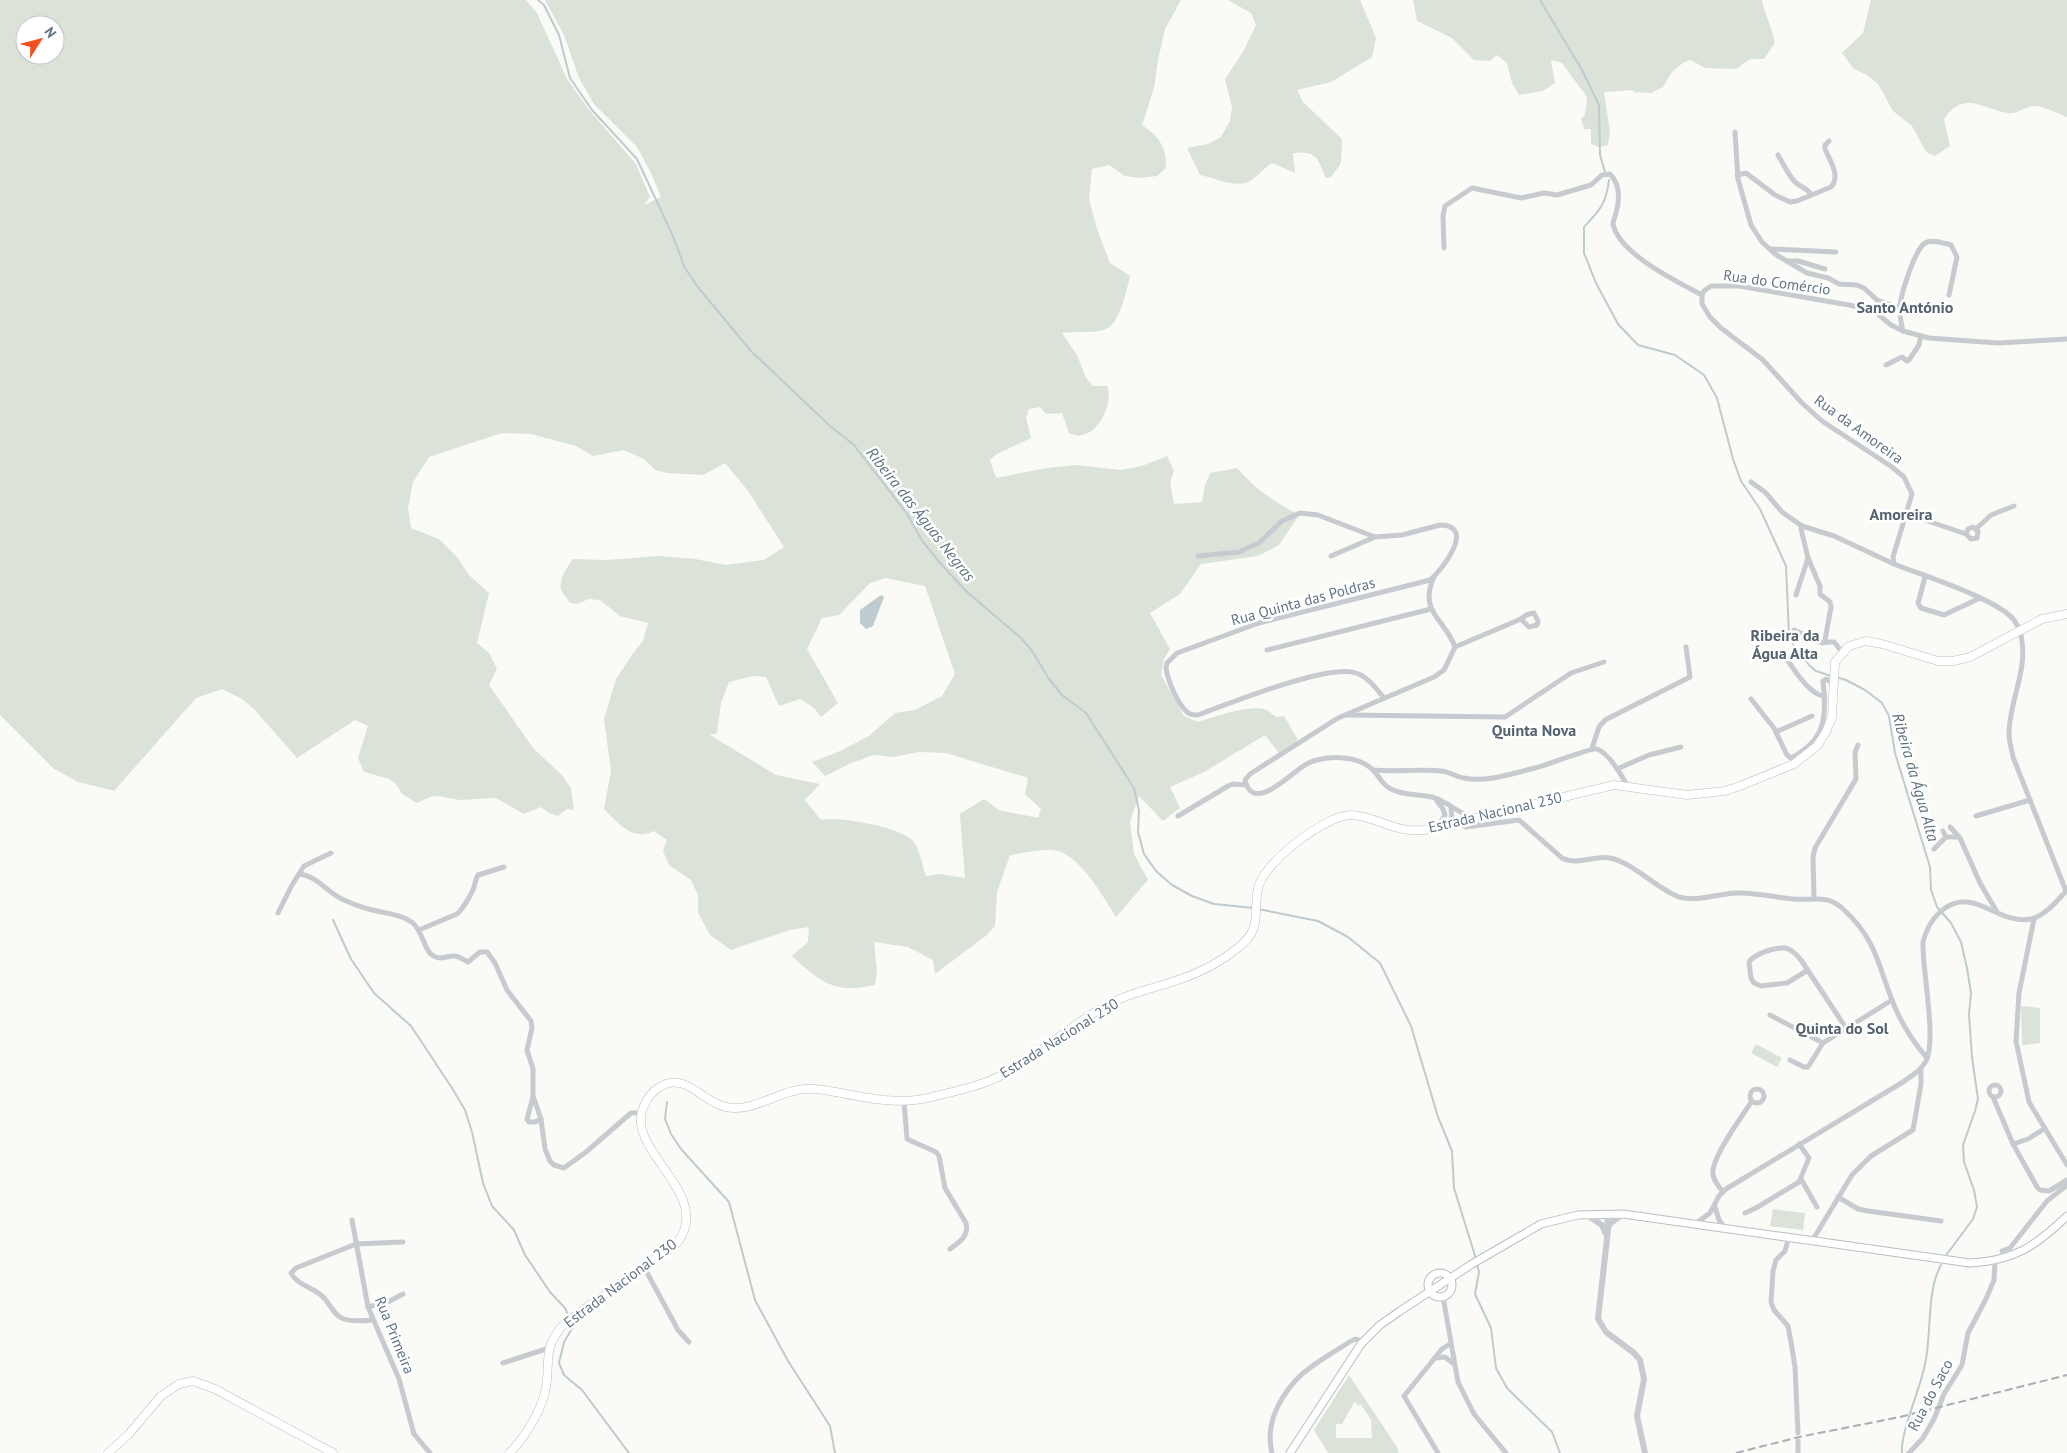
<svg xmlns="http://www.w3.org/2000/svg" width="2067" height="1453" font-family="'PT Sans',sans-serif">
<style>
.green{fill:#dbe2d8;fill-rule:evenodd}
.water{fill:#becbcf}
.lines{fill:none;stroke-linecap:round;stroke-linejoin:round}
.stream{stroke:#becbcf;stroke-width:2}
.secondary-casing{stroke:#b9bfc3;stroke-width:9}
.primary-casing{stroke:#babec2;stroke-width:9}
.minor{stroke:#c7cbcf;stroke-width:5}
.tertiary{stroke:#c7cbcf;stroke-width:6}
.secondary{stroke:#fff;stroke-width:7}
.primary{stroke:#fff;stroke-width:8}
.rail{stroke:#a7aeb4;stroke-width:2;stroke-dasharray:8 4;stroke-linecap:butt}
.labels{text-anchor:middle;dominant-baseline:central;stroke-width:5;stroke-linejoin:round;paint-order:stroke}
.street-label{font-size:15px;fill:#627584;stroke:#fff}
.neighbourhood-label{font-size:16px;font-weight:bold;fill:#55636f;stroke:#fff}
.water-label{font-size:16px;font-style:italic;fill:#5e757e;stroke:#fff}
</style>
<rect width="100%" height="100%" fill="#fafaf7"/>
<!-- green -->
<g class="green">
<path d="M0 0H526L537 13 567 79 590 111 636 164 650 197 644 205 661 197 651 173 637 147 594 104 579 78 564 35 545 0H1181L1165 29 1158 60 1154 88 1142 125C1159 137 1167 147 1166 168L1157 176 1139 178 1125 176 1109 165 1092 169 1089 199 1097 229 1110 263 1130 276C1127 289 1120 321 1108 328 1098 334 1074 331 1062 333L1077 355 1086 378 1093 386H1107C1113 399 1103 424 1090 432 1086 434 1082 435 1078 436L1069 433 1062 413 1046 414 1040 407 1029 409 1026 418 1031 438 997 454 990 460 996 478 1047 468 1077 465 1120 470 1142 466 1167 456 1174 471 1170 482 1174 504 1202 502 1205 485 1210 473 1237 468C1258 491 1271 500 1299 515L1279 545 1258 556 1201 564 1180 594 1150 613 1170 649 1164 659 1161 675 1184 716 1198 722C1213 717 1248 705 1264 709 1268 710 1273 715 1277 717L1284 716 1298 740 1279 753 1265 735 1204 772 1170 787 1180 808 1163 821 1139 796 1130 821 1134 854 1148 880 1116 917C1104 898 1078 851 1053 850 1040 849 1024 853 1010 855L997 892 995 926 987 935 935 974 933 960 908 947 874 942 877 971 875 985C835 994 821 983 792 956L808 942 809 927 790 930 731 950 710 935 698 913V895L691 880 669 865 663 851 667 840 654 831C633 842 618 823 604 809L611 771 604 719 616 679 634 652 643 641 648 623 620 616 600 600 588 599 578 604 570 603C568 599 562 593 561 589 559 579 567 567 573 559L607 560 659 556 695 559 726 565 764 560 784 547 748 491 725 463 703 475 667 473 655 470 644 459 624 450 593 456 576 446 531 434 502 433 429 457 413 482 408 508 411 528 439 539 457 557 469 575 489 593 477 643 489 653 497 669 489 685 533 748 562 775 571 788 574 810 567 809 558 816 549 813 541 807 524 814 496 798 459 800 438 796 430 797 417 803 402 794 396 784 389 779 364 772 358 758 368 726 355 720 297 758 254 709 242 699 222 689 196 698 114 791 78 782 54 769 0 715ZM25 25H55V55H25ZM885 578 925 586 955 674 942 696 915 710 895 713 869 736 840 751 812 762 825 776 849 764 873 755 893 757 919 752 946 753 1028 778 1025 794 1041 809 1038 818 999 810 984 799 960 814 965 878 939 874 926 876C922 865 920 851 914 842 906 828 836 815 821 820L805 800 820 784 776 775 710 735 717 733 721 703 729 682 753 676 766 677 779 706 800 699 814 708 821 717 838 703 807 649 822 618 839 615 870 583Z"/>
<path d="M1228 0H1360L1376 38 1372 57 1331 82 1297 90 1303 102 1342 139 1341 163 1331 177 1326 178C1318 159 1317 150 1293 153L1295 173 1272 163C1264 168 1258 176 1250 181 1237 189 1215 178 1200 175L1187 148 1208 144 1221 137 1230 121 1232 107 1225 79 1243 52 1256 25 1251 13Z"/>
<path d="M1413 0H1762C1765 16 1772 27 1775 43L1764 59H1750L1736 69 1705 68 1691 60 1684 62 1672 72 1663 87 1651 93 1634 92 1633 90 1604 92 1610 132 1608 145 1599 147 1591 144V129H1584L1581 118 1585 115 1587 97 1562 63 1551 60 1555 83 1543 91 1519 95 1512 83 1507 63 1497 55 1490 61 1474 60 1452 38 1417 21Z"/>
<path d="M1871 0H2067V117C2060 114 2041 105 2034 106 2025 106 2016 115 2008 113 1984 110 1964 89 1944 119L1950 146 1935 156 1926 152 1912 126 1893 111 1878 84 1867 75 1854 69 1842 53 1863 33Z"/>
<path d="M2021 1006 2040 1008V1043L2022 1045Z"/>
<path d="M1756 1044 1782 1058 1777 1067 1751 1053Z"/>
<path d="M1773 1209 1805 1213 1803 1230 1770 1226Z"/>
<path d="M1349 1375 1397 1447 1399 1453H1328L1314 1430ZM1355 1401 1358 1406 1361 1404 1371 1420 1372 1438H1336V1424H1342Z"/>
</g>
<!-- water -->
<path class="water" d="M881 595 884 597 873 626 866 629 860 623V610Z"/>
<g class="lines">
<!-- stream -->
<g class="stream">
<path d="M538 0 544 5 559 35 570 78 592 110 637 159 672 234 684 266 697 286 751 351 829 425 854 445 907 514 923 542 941 564 967 592 1021 638 1032 651 1049 679 1062 695 1086 713 1134 788 1139 811 1138 832 1144 854 1156 871 1172 885 1192 896 1214 904 1254 908"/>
<path d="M1540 0 1582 70 1599 105 1600 155 1605 172"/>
<path d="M1609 180C1606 204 1600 210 1584 227V253L1596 283 1618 324 1638 345 1675 355 1704 375 1717 398 1733 459 1741 481 1760 509 1786 566 1789 634 1794 646 1809 665 1816 671 1831 676"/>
<path d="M1836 677 1846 680 1865 690 1882 703 1889 716 1895 753 1930 867 1931 890 1937 907 1951 923 1961 942 1967 968 1971 993 1969 1014 1972 1057 1978 1099 1975 1111 1963 1145 1964 1162 1974 1190 1977 1207 1973 1219 1947 1254"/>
<path d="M1258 909 1318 921 1348 937 1380 963 1411 1026 1438 1117 1452 1151 1454 1188 1476 1259"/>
<path d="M333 920 351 959 374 993 411 1026 452 1088 465 1110 472 1132 483 1183 492 1206 514 1230 525 1255 550 1292 565 1308 569 1317"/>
<path d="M667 1102 665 1119 671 1134 681 1149 729 1202 755 1300 788 1361 830 1426 835 1453"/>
<path d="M1477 1264 1479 1272 1475 1294 1491 1328 1496 1368 1507 1388 1552 1432 1560 1453"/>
<path d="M571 1321 573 1327 564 1342 559 1363 564 1375 582 1390 629 1453"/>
<path d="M1902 1453C1900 1433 1921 1387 1925 1364 1932 1334 1926 1292 1941 1265"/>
</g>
<defs>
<g id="secondary">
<circle cx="1440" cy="1285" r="12"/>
<path d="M1290 1453 1361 1344 1380 1325 1400 1311 1472 1264 1541 1224 1578 1215 1623 1214 1970 1263C2014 1261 2036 1246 2067 1216"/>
</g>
<g id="primary">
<path d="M108 1453 129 1434 161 1396 179 1384 193 1381 215 1389 333 1453"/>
<path d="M509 1453C524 1439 540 1413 545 1392 552 1361 540 1351 565 1323L677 1243C716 1193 620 1149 645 1104 648 1097 652 1092 658 1088 686 1070 701 1102 726 1107 752 1113 778 1091 804 1089 817 1088 829 1091 841 1093 872 1099 901 1105 932 1097 956 1091 982 1086 1004 1074 1042 1054 1073 1022 1111 1003 1132 992 1156 988 1178 980 1199 973 1221 962 1239 947 1262 929 1253 914 1258 889 1262 863 1326 815 1351 815 1369 815 1385 826 1403 829 1410 831 1417 830 1424 830L1614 785 1687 795 1725 791 1740 786 1794 764 1817 746 1826 732 1832 717 1835 662 1849 646 1866 641 1882 644 1938 661H1953L1970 657 2042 619 2067 614"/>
</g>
</defs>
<!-- secondary casing -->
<use href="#secondary" class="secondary-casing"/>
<!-- primary casing -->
<use href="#primary" class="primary-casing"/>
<!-- minor -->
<g class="minor">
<path d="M1735 132 1738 179 1751 225 1762 242 1775 254 1807 273 1828 278 1839 284 1857 285 1864 288 1877 300 1900 308"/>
<path d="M1778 155C1784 165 1787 173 1795 182 1800 187 1807 188 1811 194"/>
<path d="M1737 175 1746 173 1775 195 1790 202 1797 201 1831 187C1841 176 1830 161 1825 149V145L1829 141"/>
<path d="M1444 248 1443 216 1445 206 1472 188 1521 198 1544 193 1557 195 1591 185 1602 175 1610 174C1621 185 1620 199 1616 213 1615 217 1613 221 1613 224 1619 254 1678 282 1702 295L1704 291 1711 286H1739L1849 305 1873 310 1891 325 1903 331 1929 338 1998 343 2067 339"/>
<path d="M1770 249 1836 252"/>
<path d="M1788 261H1798L1825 269"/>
<path d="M1702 295V304L1710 317 1721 328 1763 360 1802 403 1822 421 1892 467 1904 477 1912 494 1893 557 1894 564C1921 575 1998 599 2014 620 2024 633 2024 655 2021 671 2017 692 2009 713 2009 734 2009 742 2012 750 2013 757L2066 891"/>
<path d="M1903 331C1901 323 1899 315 1900 308 1900 296 1915 249 1925 243 1932 239 1943 243 1951 245L1957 257 1949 295"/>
<path d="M1886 365 1902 357 1907 361 1909 360 1919 345 1921 336"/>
<path d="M1751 482 1765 492 1782 512 1802 526 1834 536 1894 564"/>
<path d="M1907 514 1966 534 1971 539 1977 538 1978 531 1973 527 1968 529 1966 534"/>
<path d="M1802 526 1801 529 1808 558 1820 586V594L1830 602 1831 607 1825 640 1826 642H1834L1843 653"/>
<path d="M1976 529 1991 515 2014 506"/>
<path d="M1198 556 1239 552 1259 543 1282 521 1300 513 1318 515 1375 537 1402 535 1440 525C1477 525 1442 570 1430 580L1259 623 1177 653 1167 663 1166 668C1168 681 1177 703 1187 712 1190 715 1194 715 1198 715 1228 704 1329 663 1356 673 1368 677 1376 688 1384 698"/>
<path d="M1331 556 1375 537"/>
<path d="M1434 577C1418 612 1445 619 1455 647L1444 670 1434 677 1338 718 1250 774 1245 780C1253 815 1292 772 1305 765 1311 761 1319 759 1327 758 1342 756 1362 759 1373 770 1380 777 1382 785 1391 789 1404 796 1418 794 1432 797 1447 801 1458 813 1473 818"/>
<path d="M1925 577 1918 603 1921 608 1944 615 1980 598"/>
<path d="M1796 595 1808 558"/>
<path d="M1794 630 1822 643 1826 642"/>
<path d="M1455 647 1521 619 1529 627 1537 625 1538 621 1534 613 1526 615 1521 619"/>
<path d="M1267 650 1431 609"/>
<path d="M1783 653C1791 665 1810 697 1825 696"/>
<path d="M1751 699 1774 728 1787 755 1791 758C1826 740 1827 717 1823 681L1826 679 1833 683"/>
<path d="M1346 715 1505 717 1571 673 1604 662"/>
<path d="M1776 732 1812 716"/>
<path d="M1592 748 1599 727 1605 720 1690 677 1686 647"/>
<path d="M1617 769 1649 755 1681 747"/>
<path d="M1373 770C1396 772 1419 769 1442 771 1450 772 1456 777 1464 778 1486 783 1514 773 1535 768 1545 766 1592 747 1597 749 1609 753 1622 776 1628 787"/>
<path d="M1437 801 1443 809 1445 815 1438 826"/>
<path d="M1178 816 1228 786 1233 784 1246 785"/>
<path d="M1976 816 2030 800"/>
<path d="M1456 822 1466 827 1519 820 1562 858C1578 866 1593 855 1610 858 1632 862 1657 889 1679 897 1696 902 1719 894 1736 893 1754 892 1774 897 1792 899 1811 901 1827 894 1842 908 1881 943 1878 972 1898 1014 1906 1031 1915 1044 1927 1058"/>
<path d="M1448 824 1452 820 1451 808"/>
<path d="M1950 827 1960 838 1980 883 1997 912"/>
<path d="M1943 831 1946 837H1959"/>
<path d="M1934 849 1946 837"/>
<path d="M299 874C318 876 327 893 344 900 355 905 366 909 377 911 390 914 402 915 413 923 423 932 424 950 432 955 440 961 446 956 454 956 459 956 464 960 468 962L480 952H487L495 963 507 990 531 1021 532 1028 527 1050 533 1069V1096L541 1119 545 1149 550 1161 554 1165 564 1168 586 1152 631 1113H640"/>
<path d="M1814 899 1813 857 1815 848 1856 779 1855 752 1858 745"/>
<path d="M278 913 292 885 304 866 331 853"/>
<path d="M2034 919 2019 993 2016 1041 2029 1102 2067 1165"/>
<path d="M419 930 457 914C462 910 470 896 473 890 475 885 475 880 478 875L504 867"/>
<path d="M1808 970 1787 983 1761 986 1754 983 1751 978 1749 962C1754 954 1775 947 1785 948 1792 949 1797 955 1801 960L1846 1028"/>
<path d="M1770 1015 1823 1043 1892 1000"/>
<path d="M1790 1060 1804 1067H1808L1823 1043"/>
<circle cx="1995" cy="1091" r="6"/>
<circle cx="1757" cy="1096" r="7"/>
<path d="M533 1097 527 1119 529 1122H535L541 1119"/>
<path d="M1993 1097 2013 1144 2037 1187 2040 1190 2049 1191 2067 1180"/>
<path d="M904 1102 907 1139 936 1152 939 1156 945 1188 966 1223C969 1236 960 1242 950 1249"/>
<path d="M2013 1144 2028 1139 2044 1129"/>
<path d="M1801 1179 1817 1207"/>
<path d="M1723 1192C1719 1187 1714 1181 1713 1175 1710 1159 1743 1115 1752 1101"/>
<path d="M1838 1197 1858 1209 1868 1211 1941 1221"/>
<path d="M1715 1207 1719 1220 1725 1228"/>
<path d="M1745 1213 1756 1208 1799 1182 1809 1158 1799 1144"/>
<path d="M352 1220 368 1307 399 1379 414 1434 430 1453"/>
<path d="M1695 1224 1710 1213 1719 1196 1726 1189 1903 1082C1911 1076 1921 1071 1926 1061 1937 1039 1922 970 1923 942 1926 930 1931 920 1940 912 1973 883 1997 926 2031 919 2045 916 2058 900 2067 890"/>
<path d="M1789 1237 1785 1251 1776 1260 1773 1271 1771 1302 1774 1310 1788 1326 1791 1342 1795 1367 1798 1433"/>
<path d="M1812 1241 1852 1175 1871 1156 1913 1130 1921 1084V1068"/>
<path d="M2002 1251 2010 1248 2047 1201 2067 1185"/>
<path d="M644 1267 678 1330 689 1342"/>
<path d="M1443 1297 1458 1382 1474 1414 1506 1453"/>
<path d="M368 1307 390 1301 403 1294"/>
<path d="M372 1320C363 1321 353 1322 344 1319 333 1315 330 1303 322 1296 312 1287 297 1285 291 1273L296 1268 356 1244 403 1242"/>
<path d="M1435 1358 1445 1357 1454 1364"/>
<path d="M503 1363 549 1348"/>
<path d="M1798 1441V1453"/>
<path d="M1272 1453C1268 1437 1270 1423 1277 1408 1295 1371 1319 1362 1351 1341L1356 1339 1363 1342"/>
<path d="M1438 1453 1404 1396 1442 1349 1450 1344"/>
<path d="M1909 1453 1923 1438 1934 1419 1944 1394 1962 1365 1968 1333 1986 1299 1994 1280 1995 1261"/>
</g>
<!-- tertiary -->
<g class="tertiary">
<path d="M1607 1214 1608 1230 1598 1319 1606 1332 1634 1353 1640 1360 1644 1379 1637 1416 1645 1453"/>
<path d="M1587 1215 1602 1225 1606 1234"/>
<path d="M1608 1227 1612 1222 1623 1214"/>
</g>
<!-- secondary -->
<use href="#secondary" class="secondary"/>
<!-- primary -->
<use href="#primary" class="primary"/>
<!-- rail -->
<path class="rail" d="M1736 1453 1799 1437 1900 1417 2067 1375"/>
</g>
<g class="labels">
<!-- street labels -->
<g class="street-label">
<text transform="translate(1777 282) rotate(8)">Rua do Comércio</text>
<text transform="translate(1859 429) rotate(36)">Rua da Amoreira</text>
<text transform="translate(1303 601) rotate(-15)">Rua Quinta das Poldras</text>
<text transform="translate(1495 812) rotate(-13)">Estrada Nacional 230</text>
<text transform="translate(1059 1038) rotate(-32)">Estrada Nacional 230</text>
<text transform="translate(620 1283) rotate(-37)">Estrada Nacional 230</text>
<text transform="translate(395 1335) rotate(68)">Rua Primeira</text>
<text transform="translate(1930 1395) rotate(-62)">Rua do Saco</text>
</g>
<!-- neighbourhood labels -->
<g class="neighbourhood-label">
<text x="1905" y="307">Santo António</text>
<text x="1901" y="514">Amoreira</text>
<text x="1785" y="635">Ribeira da<tspan x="1785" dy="18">Água Alta</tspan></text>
<text x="1534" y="730">Quinta Nova</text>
<text x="1842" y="1028">Quinta do Sol</text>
</g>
<!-- water labels -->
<g class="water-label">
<text transform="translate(921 514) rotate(52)">Ribeira das Águas Negras</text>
<text transform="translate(1916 777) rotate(74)">Ribeira da Água Alta</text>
</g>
</g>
<!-- north arrow -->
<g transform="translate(40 40) rotate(54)"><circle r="24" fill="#ffffff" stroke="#c0c8ce"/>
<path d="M0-4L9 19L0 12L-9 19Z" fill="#f15020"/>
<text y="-8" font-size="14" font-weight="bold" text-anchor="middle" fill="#627584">N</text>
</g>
</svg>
